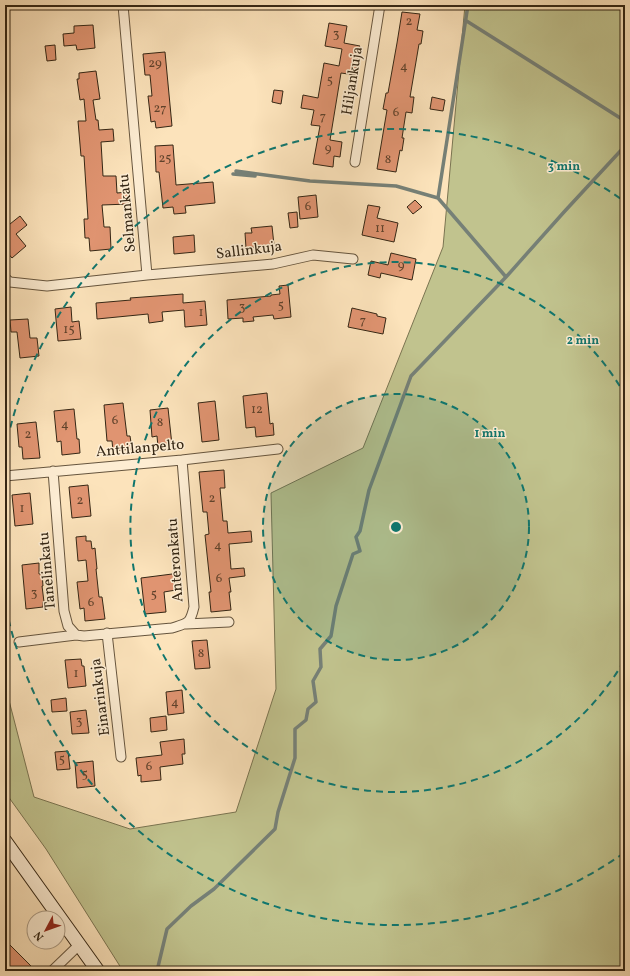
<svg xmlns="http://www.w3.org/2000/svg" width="630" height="976" font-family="Vollkorn,serif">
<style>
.green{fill:#c1c38e;stroke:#7a7451}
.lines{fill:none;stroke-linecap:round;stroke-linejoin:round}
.stream{stroke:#768077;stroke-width:3.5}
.building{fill:#e09471;stroke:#342614}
.street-casing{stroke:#66553e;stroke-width:11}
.secondary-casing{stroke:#342614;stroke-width:15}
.street{stroke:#fdedd3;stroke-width:9}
.secondary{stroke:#fdedd3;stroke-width:13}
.ring{fill:none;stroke:#0f766e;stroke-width:2;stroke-dasharray:7 5}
.labels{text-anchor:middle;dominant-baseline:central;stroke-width:3;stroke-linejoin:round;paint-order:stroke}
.number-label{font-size:13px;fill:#5f422b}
.street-label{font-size:15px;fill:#342614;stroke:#fdedd3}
.centre{fill:#0f766e;stroke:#fdedd3;stroke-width:2}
.ring-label{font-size:12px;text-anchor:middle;font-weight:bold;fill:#0f766e;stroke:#fdedd3;stroke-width:3;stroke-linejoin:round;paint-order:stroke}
</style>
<rect width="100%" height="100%" fill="#fce3bb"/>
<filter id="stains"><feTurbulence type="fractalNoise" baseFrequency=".005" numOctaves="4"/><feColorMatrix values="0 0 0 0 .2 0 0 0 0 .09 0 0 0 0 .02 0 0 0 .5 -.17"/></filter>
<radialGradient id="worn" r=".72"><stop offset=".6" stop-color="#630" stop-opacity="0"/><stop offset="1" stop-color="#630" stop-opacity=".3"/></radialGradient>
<!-- green -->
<path class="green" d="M465 5H625V971H123L46 849 5 792V685L34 797 130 829 236 812 276 689 271 493 363 448 443 247Z"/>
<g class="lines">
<!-- stream -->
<path class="stream" d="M465 20 625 121
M236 171 310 181 396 186 438 198 506 277
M233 174 255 176
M438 198 468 5
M157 971 167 929 191 906 214 889 275 829 278 812 295 758V729L306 720 308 709 316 702 313 681 321 667 320 649 331 636 336 606 353 554 360 551 356 537 360 531 369 490 411 376 506 277 564 212 625 146"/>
</g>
<!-- building -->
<path class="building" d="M402 12 420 14 417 30 423 31 421 44H419L410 97H414L412 113 406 112 402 138H404L402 151 400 150 396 172 377 169 387 110 383 109 386 93H388L397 43Z
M329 23 347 26 344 43 360 46 355 75 341 73 330 140 342 142 340 157 334 156 333 167 313 164 320 126 311 125 314 110 301 108 303 95 318 98 324 63 339 66 342 49 325 46Z
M93 25 95 48 77 50 76 45 64 46 63 34 74 33V26Z
M55 45 56 60 47 61 45 46Z
M165 52 172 126 156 128 155 121 151 122 148 96H152L150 75H145L143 54Z
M96 71 100 99 93 100 96 120H98L99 130 113 129 114 141 101 142 103 176H116L117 193 128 192 129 204 102 205 104 227H110L111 249 90 251 89 238H85L84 219H88L84 156H81L78 121H86L84 99 80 100 77 79H79V73Z
M274 90 283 91 281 104 272 102Z
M432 97 445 100 443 111 430 109Z
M173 145 176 185 213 182 215 203 185 206 186 213 174 214 173 207 163 208 159 172H156L155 146Z
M316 195 318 217 300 219 298 197Z
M415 200 422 207 413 214 407 207Z
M368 205 380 207 377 218 398 223 394 242 362 235Z
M297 212 298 227 290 228 288 213Z
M20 216 27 225 16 234 26 246 12 258 5 250V228Z
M272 226 274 245 246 248 245 233H252L251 228Z
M194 235 195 252 174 254 173 237Z
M391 253 416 259 412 280 381 273 380 278 368 275 371 261 388 265Z
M288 285 291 317 274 319 273 315 253 317 254 321 243 322V318L228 319 227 300 271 296V295L280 294 279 286Z
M183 294V303L205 301 207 325 185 327 184 310 162 312 163 321 149 323 148 314 97 319 96 303 131 300 130 298Z
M71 307 72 322 79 321 81 339 58 341 55 309Z
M352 308 377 314V316L386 318 383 334 348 327Z
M28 319 30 338H37L39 356 20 358 17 332H11L10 320Z
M267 393 270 424 273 423 274 435 256 437 255 427 246 428 243 396Z
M215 401 219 440 202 442 198 403Z
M123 403 127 436H130L132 449 113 451 112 441H107L104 405Z
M168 408 172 445 158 447 157 436 152 437 150 410Z
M74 409 77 439H79L80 453 62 455 61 441 57 442 54 411Z
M36 422 40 458 23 459 22 447H19L17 424Z
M224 470 225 488H220L223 521H227L228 533 251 531 252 542 229 544 231 569 244 568 245 576 229 578 231 592H229L231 610 211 612 209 592H211L205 535 209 534 207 512H203L199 472Z
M88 485 91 516 72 518 69 487Z
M30 493 33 524 15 526 12 495Z
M86 536V541H91L92 549 95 548 97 569H96L99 597H102L105 619 85 621 84 608 80 609 77 582 88 581 86 560 78 561 76 537Z
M39 563V574H42L43 586H42L44 602H43V607L26 609 22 565Z
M180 573 182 589 164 592 166 612 145 614 141 578Z
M207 640 210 668 195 669 192 641Z
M81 659 82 666H84L86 686 68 688 65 660Z
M182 690 184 713 168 715 166 692Z
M66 698 67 711 52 712 51 700Z
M86 710 89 733 72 734 70 712Z
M166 716 167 730 151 732 150 718Z
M184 739 185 754H182L183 764 160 767 161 780 141 782V775L138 776 136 758 162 755 160 742Z
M68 751 70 769 57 770 55 752Z
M93 761 95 786 77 788 75 763Z
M5 940 31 966 25 971H5Z"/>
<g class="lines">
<!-- street casing -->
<g class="street-casing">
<path id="street" d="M355 162 380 5
M147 275 273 264 313 255 353 259
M5 278 10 282 47 286 147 275 123 5
M53 471 64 611 68 626 76 635 84 636 172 628C188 623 190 624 194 607L182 460
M5 476 182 460 278 449
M186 624 229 622
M107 633 121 757
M19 642 76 635
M52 971 79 945"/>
</g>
<!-- secondary casing -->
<g class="secondary-casing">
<path id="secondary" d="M5 841 98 971"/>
</g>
<!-- street -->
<use href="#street" class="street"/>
<!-- secondary -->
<use href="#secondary" class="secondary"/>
</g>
<!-- distance rings -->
<circle cx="396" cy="527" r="133" fill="#0f766e" fill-opacity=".12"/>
<g class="ring">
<circle cx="396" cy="527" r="133"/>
<path d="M624 661A265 265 0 1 1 624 393"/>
<path d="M624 853A398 398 0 0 1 5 603M5 451A398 398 0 0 1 624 201"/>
</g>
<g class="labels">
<!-- number labels -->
<g class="number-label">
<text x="409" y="22">2</text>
<text x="336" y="35">3</text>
<text x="155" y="64">29</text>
<text x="404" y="67">4</text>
<text x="330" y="81">5</text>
<text x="160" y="109">27</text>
<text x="396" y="113">6</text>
<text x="323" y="117">7</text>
<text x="328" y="149">9</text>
<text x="165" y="159">25</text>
<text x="388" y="160">8</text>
<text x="308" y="207">6</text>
<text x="380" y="229">11</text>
<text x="401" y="266">9</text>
<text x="281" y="306">5</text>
<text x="242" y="308">3</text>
<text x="201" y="313">1</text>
<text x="363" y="321">7</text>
<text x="69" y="330">15</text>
<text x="257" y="410">12</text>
<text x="115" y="421">6</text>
<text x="160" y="423">8</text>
<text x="65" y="425">4</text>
<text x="28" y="435">2</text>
<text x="212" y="499">2</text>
<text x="80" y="501">2</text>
<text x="22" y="509">1</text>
<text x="218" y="546">4</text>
<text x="219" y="579">6</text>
<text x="34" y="594">3</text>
<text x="154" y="595">5</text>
<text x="91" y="603">6</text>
<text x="201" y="654">8</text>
<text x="76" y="674">1</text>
<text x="175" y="703">4</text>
<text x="79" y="722">3</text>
<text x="62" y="760">5</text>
<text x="149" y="767">6</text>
<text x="85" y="775">5</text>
</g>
<!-- street labels -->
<g class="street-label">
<text transform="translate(353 81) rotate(-81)">Hiljankuja</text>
<text transform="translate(128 213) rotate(-95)">Selmankatu</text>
<text transform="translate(249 251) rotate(-7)">Sallinkuja</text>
<text transform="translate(140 449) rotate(-5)">Anttilanpelto</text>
<text transform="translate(176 560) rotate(-94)">Anteronkatu</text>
<text transform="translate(48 571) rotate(-95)">Tanelinkatu</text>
<text transform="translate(101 697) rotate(-97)">Einarinkuja</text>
</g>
</g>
<circle cx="396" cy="527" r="6" class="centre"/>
<g class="ring-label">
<text x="564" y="170">3 min</text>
<text x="583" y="344">2 min</text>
<text x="490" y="437">1 min</text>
</g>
<!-- margin -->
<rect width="630" height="976" fill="none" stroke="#fce3bb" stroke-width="20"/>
<rect x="6" y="6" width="618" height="964" fill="none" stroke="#342614" stroke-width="2"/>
<rect x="10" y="10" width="610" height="956" fill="none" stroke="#342614"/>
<!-- north arrow -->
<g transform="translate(46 930) rotate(229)"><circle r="19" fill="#fdedd3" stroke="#ad9d87"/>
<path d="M0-3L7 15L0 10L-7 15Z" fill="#8f2418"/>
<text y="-6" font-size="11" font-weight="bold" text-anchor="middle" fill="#342614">N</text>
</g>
<rect width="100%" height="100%" filter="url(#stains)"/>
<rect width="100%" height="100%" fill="url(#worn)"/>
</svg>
